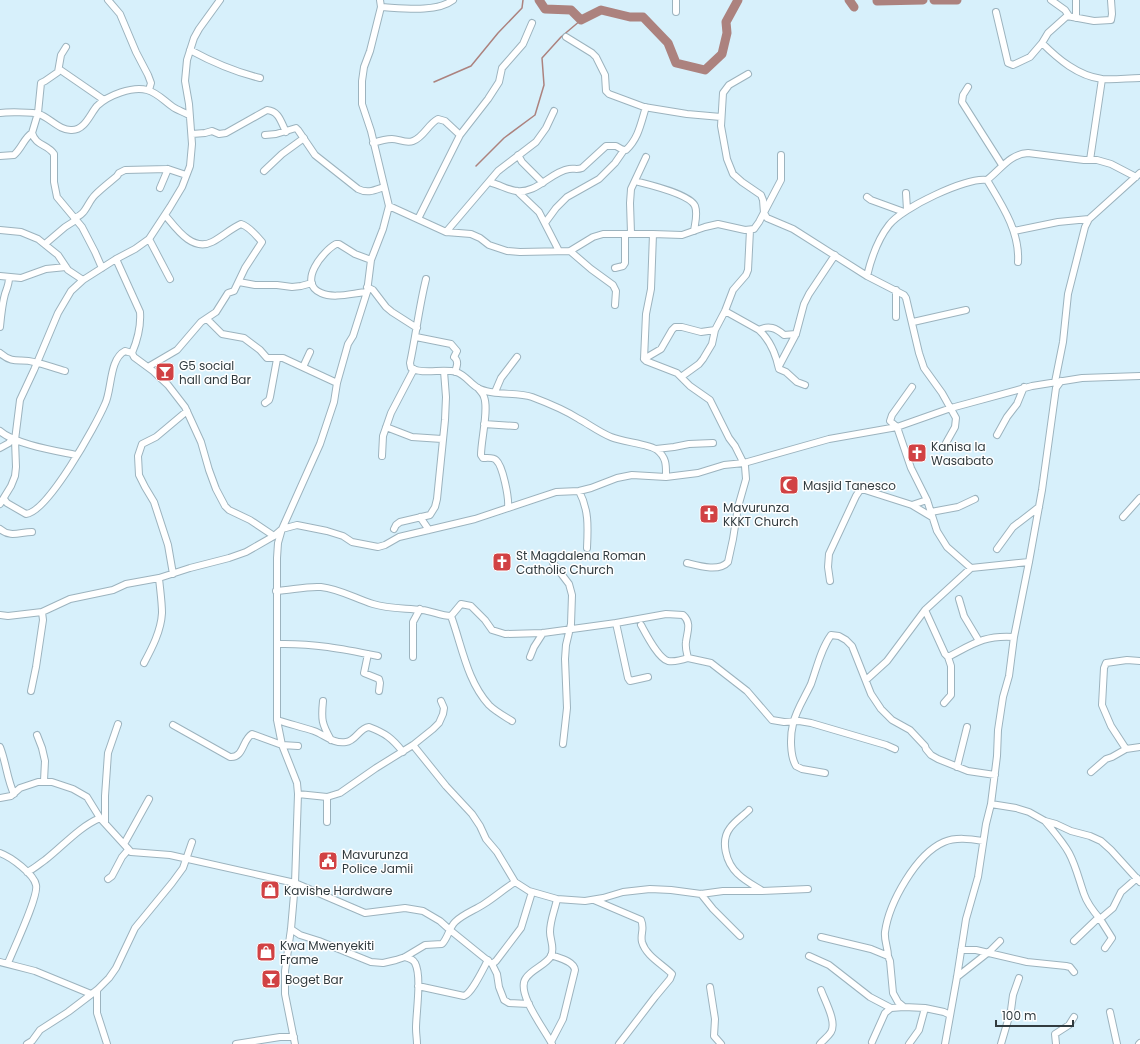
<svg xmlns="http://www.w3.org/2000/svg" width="1140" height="1044" font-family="Poppins,sans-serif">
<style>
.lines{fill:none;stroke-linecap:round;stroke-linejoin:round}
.stream{stroke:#ac827e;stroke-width:1.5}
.river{stroke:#ac827e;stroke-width:9}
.street-casing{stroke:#9cb3be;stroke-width:8}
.street{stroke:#fff;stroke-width:6}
.labels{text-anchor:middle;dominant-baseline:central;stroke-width:3;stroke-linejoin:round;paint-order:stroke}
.poi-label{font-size:12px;fill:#313b3f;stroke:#fff;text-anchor:start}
</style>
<rect width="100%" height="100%" fill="#d7f0fb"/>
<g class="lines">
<!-- stream -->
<path class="stream" d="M434 82 471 66 498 33 522 8 523 0
M476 166 504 138 535 115 544 85 542 58 561 37 581 20"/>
<!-- river -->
<path class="river" d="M539 0 545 9 571 10 581 20 601 10 630 17H643L668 43 676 63 705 70 722 54 727 33 726 22 738 0
M849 0 854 7
M934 0H957
M877 1 923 0"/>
<!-- street casing -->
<g class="street-casing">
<path id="street" d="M108 0 120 14 136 52 148 75 151 83 149 90
M1051 0 1065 10 1069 16
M1111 0 1112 14 1111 20 1094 21 1067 16 1048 33 1042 43C1058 59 1078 76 1102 79 1115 80 1128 78 1140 78
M381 7C401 8 436 13 453 0
M676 12V0
M996 12 1008 63 1013 65 1030 57 1042 43
M1076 18V0
M566 37 592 53 596 57 605 75 606 91 609 94 644 107 687 114 721 117
M190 50C212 62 235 72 260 78
M59 69 104 100
M748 74 729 85 723 93 721 126 727 159 733 174 742 182 761 195 763 200 764 213 767 218 793 229 867 276 904 295 906 298 919 353 924 368 942 393 956 418 955 427 946 443
M968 87 963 95 962 102 1002 165
M0 113C6 112 34 112 39 114 50 118 60 131 72 130 85 130 90 114 97 106 108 95 133 86 147 90 158 93 164 101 173 107 177 110 184 112 189 115
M32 133C36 146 47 144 54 154V182L57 197 82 227 95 252 102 268
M192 134 205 133 212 131 219 134 226 133 267 110C279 111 281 122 286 132
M265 135 276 134 296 128 298 130 315 155 358 189C368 194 375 190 384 187
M373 143C379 141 386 139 392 139 399 139 406 144 413 141 424 137 428 124 438 119L445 121 460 135
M518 155 522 162 543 183
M0 156 14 155C22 148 24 138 32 133L38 113 41 83 45 81 58 72 61 55 66 47
M1090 160 1102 79
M264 171 282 154 304 138
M635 181C647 184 690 194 695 206 698 214 695 223 694 231
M492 183C500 185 508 190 516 191 537 194 550 172 569 169 574 168 577 170 582 168L606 146H616L623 150H626C639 138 641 122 646 107
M160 188 168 169
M517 191 539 212 559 251
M906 193 907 210
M867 197 871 200 904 212
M389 206 446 232 471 234 480 238 489 245 507 251 520 252 570 251 593 237 603 234H653L651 289 646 314 644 359 646 361 677 373 690 386 710 400 729 438 735 446 745 466 746 479 738 507 733 539 728 562C719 572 699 566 687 563
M74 218C86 215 87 203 95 195 102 188 110 182 117 176L119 173 125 170 168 169 186 175
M418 219 460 135 488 99 499 82 502 68 523 44 532 23
M545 223 556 208 567 197 599 179 615 163 624 150
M0 230 21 232 38 239 58 255 68 270 83 280
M1014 231 1058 222 1089 219
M446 232 498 171 536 142 546 128 554 111
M631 233 630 203 631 189 646 157
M653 234 682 235 705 227 718 224 745 230 754 229 759 222 781 180V155
M149 239 170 279
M45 244 65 227 76 220
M570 251 591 269 613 285 616 291 615 305
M116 259 140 312C141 325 137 341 132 353L134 357 153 371 168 385 185 407 201 442 209 470 216 489 225 506 229 510 250 520 274 536
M1018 262C1020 232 1002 205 987 180 1001 169 1010 154 1028 153L1084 160H1097L1111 164 1136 177
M615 268 623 266 625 263V234
M0 276 21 278 46 269 66 267
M867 276C871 259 878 239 889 225 902 208 966 177 987 180
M426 279C419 307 416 335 410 363L411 368C422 375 444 368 456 372 466 375 470 384 478 388 492 396 517 392 532 397 548 403 565 410 579 419 590 425 599 432 611 437 622 442 650 444 657 450 667 458 666 466 666 477
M239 282 255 285H277L292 287 301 286 312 283
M367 287 373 290 386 307 392 312 417 328
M896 290V317
M367 292C353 293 334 299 321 293 297 283 323 251 336 244H339L355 254 371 260
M725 311 759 330C770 340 776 355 779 369L786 372 797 382 805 385
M207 319 222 334 244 338 260 350 267 358H283L337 383
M913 322 966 310
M0 327C1 316 2 305 5 294 7 288 9 284 9 278
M759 330C769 325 776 328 784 335L796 334
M416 337 451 344 457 351 454 357C459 361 457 366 455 372
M0 353C14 365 20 358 34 362 44 364 54 368 65 371
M644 359 661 349 672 330 675 327H682L701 332 715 330
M779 366 796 334 804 304 809 294 835 255
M148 367 177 350 201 322 216 312 228 293 234 291 245 268 262 242C257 236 248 226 241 224 230 229 222 237 212 242 192 252 176 228 165 215
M303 367 310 352
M681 377 699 364 703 359 712 344 715 330 725 311 733 290 746 275 748 270 750 230
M1055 382 1063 342 1068 294 1085 227 1089 219 1140 173
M912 387 892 415 890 421 897 427 911 468 927 500 937 531 947 547 971 568
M478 388C480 391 483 393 484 397 489 409 481 440 481 455L483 458C487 458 493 457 496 460 503 466 509 498 508 507
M495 392 501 378 517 357
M265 403 269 400 270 397 277 359
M484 424 515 426
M386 427 412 437 442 439
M0 431C14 444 57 451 76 455
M997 435 1007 417 1017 404 1024 387
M0 448 9 443 12 438
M656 449 674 447 689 444 713 443
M382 456 383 436 391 413 414 369
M579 491C589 510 588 527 587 548
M4 499 7 503 26 514C48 512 96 425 105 404 112 390 109 359 125 351L132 353
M0 504 11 486 15 476 16 467 15 440 20 400 34 370 58 313 71 291 83 280 116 259 135 249 149 239 170 207 182 187 190 166 192 144 189 104 185 81 187 60 194 38 199 29 220 0
M912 505 927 500
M931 512 958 507 975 499
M420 517 429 530
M1123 517 1140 498
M0 529C10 538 20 532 32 532
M394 529 396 525 400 522 430 515 435 507 437 499 445 420 446 397 444 371
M997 549 1013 527 1039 507
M553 563 569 584 572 595 571 624 566 645 565 659 567 708 563 744
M173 574 168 545 154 502 145 487 139 475 138 456 142 444 156 437 187 411
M830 581 828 567 829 554 856 496 860 490H865L912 505 932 517
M276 591C292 590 306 586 321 587 340 589 356 599 373 604 389 609 406 608 422 610 432 611 441 616 451 616L461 604 471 606 485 620 492 630 505 634 543 633 616 623 666 614 683 615C692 623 687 632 686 642 685 648 687 653 688 658L711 663 747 691 772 720 784 722 799 721 811 723 886 745 895 749
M959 599 964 616 979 641
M0 615 8 616 42 612 70 599 113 590 126 584 159 578 190 568 229 558 246 552 274 536 282 529 297 525 327 531 343 536 352 542 378 547 385 545 399 537 475 519 556 492 579 491 591 488 617 478 632 475 666 477 698 473 724 465 744 463 829 439 897 427 951 408 1032 386 1082 378 1140 376
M451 616C462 646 467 681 489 705 495 711 504 716 512 721
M616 623 628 678 630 681 648 677
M641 625C646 634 658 658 668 661 675 662 682 660 688 658
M277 644C313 643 343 649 378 656
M368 654 364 673 379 679 380 683 379 691
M413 657V622L420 609
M530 657 534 647 543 633
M948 657 945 654 925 610 971 568 1029 562
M144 663C152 648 161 631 162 613 162 602 160 589 159 578
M866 680 887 661 925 610
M31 691 36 667 43 620 42 612
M323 701C321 720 322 724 331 740
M944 703 951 695V666L948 657C973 644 984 635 1014 637
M277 720C289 724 302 727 314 731 325 735 333 744 346 742 356 741 359 728 369 727 385 733 392 738 403 752
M173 725 230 757C244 758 242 740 252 734L282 745 298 746
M37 735 42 748 45 761 44 781
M413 745 446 786 472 814 480 826 486 839 497 852 515 882 529 891 557 899 585 901 603 898 623 892 650 889 671 890 701 894 723 891H762L808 889
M0 747C6 762 7 779 14 794
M1126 749 1111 726 1102 705 1104 668 1106 663 1127 660 1140 661
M957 767 967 727
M1091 772 1106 759 1112 757 1126 749 1140 747
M825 773 802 769 796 766C790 756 790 736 793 724 796 710 805 697 811 684 817 667 821 649 831 635L839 636 846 640 852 646 871 694 881 709 892 720 910 730 925 746 926 749 931 755 938 759 968 771 995 775
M298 794 327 797 340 793 376 768 413 745 433 729 439 723 443 714 444 708 441 701
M327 797V822
M0 798 11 796 20 788 38 782H52L73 789 87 797 100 818 131 852 170 855 295 883 365 913 405 908 423 911 440 921 450 930 492 964 497 974 499 987 504 1000 509 1003 529 1004
M991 804 1016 808 1029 812 1045 821 1056 824 1071 831 1090 836 1101 841 1111 850 1140 882
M749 810C743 816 735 821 730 828 720 841 726 863 738 874 744 880 753 885 761 890
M1045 821C1054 832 1063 842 1069 853 1076 866 1079 880 1084 894 1087 903 1094 912 1100 919L1096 920 1074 941
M105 823V796L108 753 118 724
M124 844 149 799
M0 853C11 857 34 874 36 885 39 896 13 950 8 963
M27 872C34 869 39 864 45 860 63 846 79 827 100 818
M108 879 112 876 122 857 128 850
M701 894 713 909 740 936
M594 900 641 920C645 929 640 934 642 942 646 956 662 964 672 974L670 979 655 997 619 1044
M291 929 300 935 319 941 371 962 383 963 396 960 405 957 425 945 442 944C448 938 449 928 455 922 463 914 475 910 484 904 495 897 504 889 515 882
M821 937 871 949 888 956 890 961 893 993 898 1002 904 1007 925 1008 944 1012 950 1015
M1105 948 1112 938 1100 919 1113 908 1121 892 1137 878
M961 950H976L1027 962 1066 966 1070 967 1074 972
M551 955C559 958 574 961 575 970L563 1019 551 1042
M809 956 829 965 870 997 891 1008
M888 956C888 947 884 941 885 932 889 903 916 854 944 842 956 837 970 839 983 841
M405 957C409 958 413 959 415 963 422 976 416 1013 416 1028 416 1034 417 1039 417 1044
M0 962 35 971 91 994
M492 964 496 961 521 928 532 892
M957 977 990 951 1000 941
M418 986 464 996C472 993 483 969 488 960
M710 987 715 1019 714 1036 721 1044
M97 990V1013L107 1044
M1110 1012 1117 1044
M872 1042 885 1013 891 1008 904 1007
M27 1044 32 1041 40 1030 68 1012 97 990 109 978 116 968 135 928 172 883 183 868 192 842
M236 1044 280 1037H294
M295 1044 285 994V971L291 929 295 883 298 794 297 783 282 745 277 720V558L278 543 282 529 320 444 334 402 337 383 348 344 353 336 367 292 371 260 383 229 389 206 371 131 362 104V81L364 67 370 51 381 7 380 0
M552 1044C545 1030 515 992 526 978 532 969 546 965 551 956 555 948 550 940 550 932 550 920 555 910 557 899
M820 1044C823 1040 828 1037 831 1032 837 1022 825 1001 821 990
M909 1044 919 1030 925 1008
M945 1044 957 977 966 919 978 877 986 824 991 804 997 756 998 730 1003 697 1009 676 1014 637 1029 562 1042 490 1056 388 1061 381
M1001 1044 1011 1010 1013 995 1019 978
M1056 1044 1055 1034 1069 1025 1074 1017
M1139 1044 1140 1043"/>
</g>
<!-- street -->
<use href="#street" class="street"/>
</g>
<!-- icons -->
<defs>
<g id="bar-square" transform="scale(1)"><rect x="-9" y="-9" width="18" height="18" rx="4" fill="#d14244" stroke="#fff"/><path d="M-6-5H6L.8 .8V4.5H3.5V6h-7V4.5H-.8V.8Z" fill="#fff"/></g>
<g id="church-square" transform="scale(1)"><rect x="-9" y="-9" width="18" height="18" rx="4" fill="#d14244" stroke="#fff"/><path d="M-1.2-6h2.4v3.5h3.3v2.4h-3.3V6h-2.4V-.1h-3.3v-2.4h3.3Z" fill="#fff"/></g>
<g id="mosque-square" transform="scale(1)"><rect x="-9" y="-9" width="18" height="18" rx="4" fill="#d14244" stroke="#fff"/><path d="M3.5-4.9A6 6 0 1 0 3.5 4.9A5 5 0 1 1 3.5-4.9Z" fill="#fff"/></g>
<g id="civic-square" transform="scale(1)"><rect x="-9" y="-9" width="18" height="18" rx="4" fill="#d14244" stroke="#fff"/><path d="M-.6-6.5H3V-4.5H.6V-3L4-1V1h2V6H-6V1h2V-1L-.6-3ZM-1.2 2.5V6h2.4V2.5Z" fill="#fff"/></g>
<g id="shop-square" transform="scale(1)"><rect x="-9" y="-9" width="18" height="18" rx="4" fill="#d14244" stroke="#fff"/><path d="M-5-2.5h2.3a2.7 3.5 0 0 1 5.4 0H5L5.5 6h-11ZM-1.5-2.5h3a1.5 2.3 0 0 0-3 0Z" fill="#fff"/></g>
</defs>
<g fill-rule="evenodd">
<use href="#bar-square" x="165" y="372"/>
<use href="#church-square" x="917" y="453"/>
<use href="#mosque-square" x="789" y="485"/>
<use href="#church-square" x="709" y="514"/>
<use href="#church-square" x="502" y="562"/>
<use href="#civic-square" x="328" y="861"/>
<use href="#shop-square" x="270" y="890"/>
<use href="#shop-square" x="266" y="952"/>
<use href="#bar-square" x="271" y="979"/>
</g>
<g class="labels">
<!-- poi labels -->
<g class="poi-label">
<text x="179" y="365">G5 social<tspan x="179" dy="14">hall and Bar</tspan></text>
<text x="931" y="446">Kanisa la<tspan x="931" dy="14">Wasabato</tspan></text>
<text x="803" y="485">Masjid Tanesco</text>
<text x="723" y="507">Mavurunza<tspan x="723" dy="14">KKKT Church</tspan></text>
<text x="516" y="555">St Magdalena Roman<tspan x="516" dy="14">Catholic Church</tspan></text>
<text x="342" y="854">Mavurunza<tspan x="342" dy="14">Police Jamii</tspan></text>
<text x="284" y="890">Kavishe Hardware</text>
<text x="280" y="945">Kwa Mwenyekiti<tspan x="280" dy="14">Frame</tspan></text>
<text x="285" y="979">Boget Bar</text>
</g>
</g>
<!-- scale -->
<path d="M996 1020v6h77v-6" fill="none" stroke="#313b3f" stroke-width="2"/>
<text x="1002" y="1020" font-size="12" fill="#313b3f" stroke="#ffffff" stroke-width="3" paint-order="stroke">100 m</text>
</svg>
